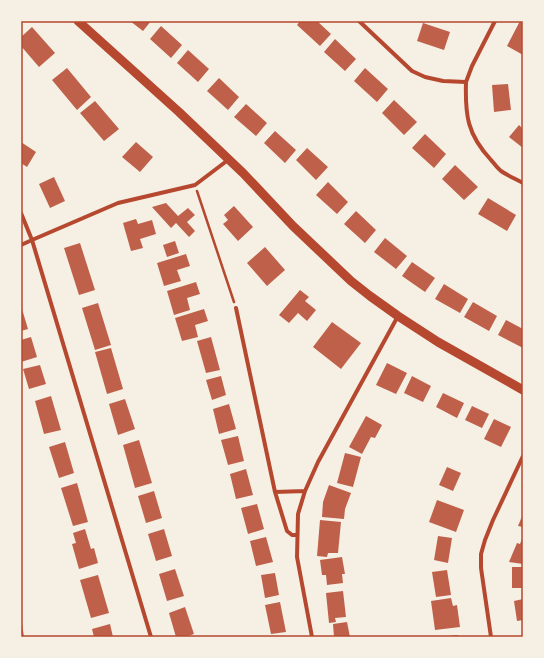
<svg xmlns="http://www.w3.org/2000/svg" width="544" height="658" font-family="'DejaVu Sans',sans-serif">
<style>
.building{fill:#bf614a}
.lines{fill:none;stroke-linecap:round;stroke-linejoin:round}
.path{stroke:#b5482f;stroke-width:2.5}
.minor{stroke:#b5482f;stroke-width:4}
.trunk{stroke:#b5482f;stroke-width:9}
.neatline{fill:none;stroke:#b5482f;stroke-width:1.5}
</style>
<rect width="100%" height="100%" fill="#f6efe4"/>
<!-- building -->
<path class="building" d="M130 21H151L143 31Z
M300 21H317L331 34 320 46 297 25Z
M520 21H523V55L507 46Z
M423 23 450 32 444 50 417 41Z
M161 26 182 45 171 58 150 39Z
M32 27 55 53 39 67 21 46V37Z
M335 39 356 59 345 71 324 52Z
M188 50 209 69 198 82 177 63Z
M67 68 91 97 77 110 52 80Z
M365 68 388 89 377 102 354 81Z
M219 78 239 97 228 110 207 91Z
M508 84 511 110 494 112 492 85Z
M394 100 417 122 404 135 382 113Z
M95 101 119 129 104 141 80 113Z
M246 104 267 123 256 136 234 117Z
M519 125 523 129V148L509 137Z
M275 131 296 150 285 163 264 143Z
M425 134 446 154 434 168 412 148Z
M21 142 36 152 27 167 21 163Z
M136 142 153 157 140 172 122 157Z
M307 148 328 167 316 180 296 160Z
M455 165 478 187 464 200 442 179Z
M54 177 65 201 50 208 39 184Z
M328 182 348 202 337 214 316 195Z
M488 198 516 215 507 231 478 214Z
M166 203 178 216 188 208 195 215 187 222 195 231 189 237 176 223 171 228 152 207Z
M234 206 253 227 238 241 223 224 228 220 224 215Z
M356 211 376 230 365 243 344 224Z
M136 219 138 224 152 220 156 234 140 239 143 248 131 251 123 223Z
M385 238 407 256 396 269 374 252Z
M175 241 179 253 167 257 163 245Z
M80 243 95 290 79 295 64 248Z
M265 247 285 270 267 286 247 263Z
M186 254 190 266 177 270 181 281 164 286 157 263Z
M412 262 435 278 425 292 402 276Z
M196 282 200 294 187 298 190 310 174 315 167 291Z
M444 284 468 299 460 313 435 299Z
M300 290 309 297 305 301 316 310 307 321 298 313 289 323 279 315Z
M473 302 497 316 489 331 464 317Z
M98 303 111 345 95 350 82 308Z
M21 309H22L28 329 21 331Z
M204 309 208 321 195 325 198 337 182 341 175 318Z
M506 320 523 329V348L498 335Z
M332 322 361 343 341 369 313 347Z
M31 337 37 357 21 362V340Z
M211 337 220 370 206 373 197 341Z
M111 348 123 389 107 394 95 352Z
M387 363 407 373 396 394 376 385Z
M40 365 46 384 29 389 23 369Z
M221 376 226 395 212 400 206 380Z
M412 376 431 386 423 402 404 393Z
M443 393 464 403 457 418 436 407Z
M51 396 61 430 44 434 35 401Z
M125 399 135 429 118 435 109 404Z
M229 404 236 429 219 434 213 409Z
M472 406 489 414 482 428 465 420Z
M366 416 382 425 375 438 371 437 362 454 349 447Z
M494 419 511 427 501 447 484 439Z
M238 436 244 461 228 465 221 440Z
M139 440 152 483 135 488 123 445Z
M65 442 74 473 59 478 49 447Z
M345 453 361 457 353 487 337 483Z
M447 467 461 473 453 491 439 485Z
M246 469 253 495 236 499 230 474Z
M77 483 88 522 73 526 61 488Z
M329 485 351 493 345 509 344 519 322 517 323 502Z
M154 491 162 518 146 523 138 496Z
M437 500 464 510 456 532 429 522Z
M257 504 264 529 248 534 241 508Z
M523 514V527L518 526Z
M320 520 341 522 338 553H328L327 557 317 556Z
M85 529 91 549 94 548 98 563 79 569 72 544 76 543 73 533Z
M164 529 172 556 156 561 148 534Z
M438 536 452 538 448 563 434 560Z
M523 536V564L509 562 517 543 520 544Z
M266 537 273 562 256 566 250 541Z
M342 557 345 574H342L343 583 327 585 326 575H322L320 560Z
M512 567H523V588H512Z
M175 569 184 596 167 601 159 574Z
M447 570 451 595 436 597 432 572Z
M275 573 279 595 265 598 261 575Z
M98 575 109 613 91 618 80 580Z
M343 591 346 617 335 618 336 622 329 623 326 593Z
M451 598 453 606 457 605 460 627 435 630 431 601Z
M523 599V620L517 621 514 601Z
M280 602 286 632 271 634 265 605Z
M185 607 194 634 185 637H176L169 613Z
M347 622 350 637H334L333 624Z
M21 624H22L24 637H21Z
M110 624 113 637H94L92 629Z
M458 635V637H449L448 636Z"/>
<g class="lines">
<!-- path -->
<path class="path" d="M197 191 234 302"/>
<!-- minor -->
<path class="minor" d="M359 21 412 71 425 77 443 81 466 82C465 115 467 134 491 160 494 163 497 168 501 171 508 176 516 179 523 183
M466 82 472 66 495 21
M21 213 32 240 151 637
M21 245 32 240 118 203 195 185 228 160
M236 308 275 492 287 531 292 535H297
M275 492 305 491
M312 637 297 557 298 514 305 491 318 462 398 316
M491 637 481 568V554L485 540 493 520 523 456"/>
<!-- trunk -->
<path class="trunk" d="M78 21 179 112 243 173 293 226 351 281 370 296 398 316 438 342 523 390"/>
</g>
<!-- border -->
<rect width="544" height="658" fill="none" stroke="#f6efe4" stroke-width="44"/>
<rect x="22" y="22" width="500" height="614" class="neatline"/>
</svg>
